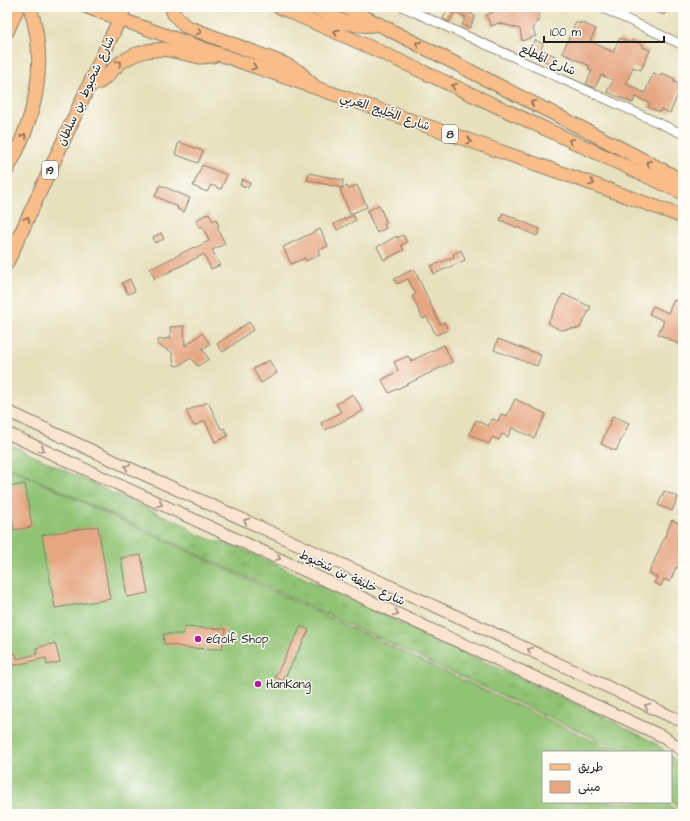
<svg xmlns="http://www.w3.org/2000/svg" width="690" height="821" font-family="'Architects Daughter','Playpen Sans Arabic',sans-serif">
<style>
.grass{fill:url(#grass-tufts);stroke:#567048}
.pitch{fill:#90c373;stroke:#567048}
.building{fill:#e6a681}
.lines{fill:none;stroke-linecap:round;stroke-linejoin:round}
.minor-casing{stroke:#827e6c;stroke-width:10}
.secondary-casing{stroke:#827e6c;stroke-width:13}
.primary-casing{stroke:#827e6c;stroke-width:15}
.trunk-casing{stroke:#827e6c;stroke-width:15}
.minor{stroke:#fff;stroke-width:8}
.secondary{stroke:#fce5d0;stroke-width:11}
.primary{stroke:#f8bd89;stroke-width:13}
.trunk{stroke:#f8bd89;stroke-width:13}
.oneway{stroke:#8a6c52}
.oneway2{stroke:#978b7f}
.poi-dot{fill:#b5179e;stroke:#fdfcf7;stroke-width:1.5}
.labels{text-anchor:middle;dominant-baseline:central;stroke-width:3;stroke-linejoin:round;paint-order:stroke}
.shield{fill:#fdfcf7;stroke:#605f5e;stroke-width:1}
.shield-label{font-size:11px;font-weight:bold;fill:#1c1c1c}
.street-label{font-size:12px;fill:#1c1c1c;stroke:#fdfcf7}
.poi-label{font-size:12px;fill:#1c1c1c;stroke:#fdfcf7;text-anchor:start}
</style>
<defs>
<pattern id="grass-tufts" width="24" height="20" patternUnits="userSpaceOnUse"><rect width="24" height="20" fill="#90c373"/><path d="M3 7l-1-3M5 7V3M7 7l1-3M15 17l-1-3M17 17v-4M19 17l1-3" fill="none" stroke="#7ca763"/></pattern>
</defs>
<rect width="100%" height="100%" fill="#fdfcf7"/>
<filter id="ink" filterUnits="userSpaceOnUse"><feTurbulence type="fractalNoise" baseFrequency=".025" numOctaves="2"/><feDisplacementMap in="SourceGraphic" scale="8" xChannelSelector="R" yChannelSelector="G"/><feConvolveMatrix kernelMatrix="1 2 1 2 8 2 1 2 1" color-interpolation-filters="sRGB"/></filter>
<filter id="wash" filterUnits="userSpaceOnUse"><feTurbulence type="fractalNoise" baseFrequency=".012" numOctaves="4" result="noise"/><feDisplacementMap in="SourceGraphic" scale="16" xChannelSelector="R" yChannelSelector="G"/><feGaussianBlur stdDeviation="0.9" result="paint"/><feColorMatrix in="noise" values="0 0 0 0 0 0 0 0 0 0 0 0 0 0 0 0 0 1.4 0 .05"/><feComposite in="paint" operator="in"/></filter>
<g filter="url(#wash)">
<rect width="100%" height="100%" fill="#e7e0bc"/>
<!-- grass -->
<path class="grass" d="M7 443 104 489 187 526 193 533 218 542H227L345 597 610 720 655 743 666 752H624L7 466Z
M671 756 674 758 683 774V814L671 800Z"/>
<!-- pitch -->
<path class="pitch" d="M7 467 617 752H543V802H666L680 814H7Z"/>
<g id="blocks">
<!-- building -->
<path class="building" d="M443 7H474L471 14 475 16 470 28 462 25 466 17 454 12 449 22 443 19 448 9Z
M494 7H516V8L522 11 536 7 540 20 537 21 533 30 536 36 522 41 520 29 499 23 491 26 486 15 493 12Z
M644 7H667L664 15Z
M576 22 580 24V22L596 29 590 41 613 52 620 38 630 43 632 40 643 45V47L650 50 641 70 633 67 626 84 645 93 653 73 661 76 662 73 675 79 674 82 682 85 670 113 661 109 660 112 648 107 650 103 635 97 633 103 607 92 613 80 601 75 595 88 586 84 592 71 588 69 590 66 562 53Z
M535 40 543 44 541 49 555 56 551 64 529 53Z
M179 142 203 151 198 163 175 154Z
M202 165 227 175 221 189 211 185 207 192 193 186Z
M309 173 343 180 342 188 307 180Z
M242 179 250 183 248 188 240 185Z
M160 185 190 198 184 212 177 209 178 207 155 196Z
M357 185 367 207 350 214 340 189 347 186 348 189Z
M379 205 387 223 384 224 386 228 377 233 367 211Z
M209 213 213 221 216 219 219 226 217 227 225 244 212 250 220 265 211 269 204 254 155 279 150 269 194 247 195 248 209 241 202 226 199 227 196 220Z
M503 213 540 229 537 236 500 220Z
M353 215 356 220 337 230 334 224Z
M320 229 328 246 318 251 320 255 306 261 305 258 291 264 283 247Z
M161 233 164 239 155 243 153 237Z
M403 235 407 242 401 245 404 250 384 260 377 247 397 236V238Z
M461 250 465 260 434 274 431 266 454 257 453 254Z
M414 269 440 324 444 322 448 330 436 335 427 317 423 319 412 296 416 294 408 279 397 284 394 279Z
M130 279 135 291 128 294 122 283Z
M563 294 591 307 580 328 560 330 548 323Z
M674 300 683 304V346L658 334 664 321 649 314 653 306 668 313Z
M249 322 254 329 223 352 217 344Z
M184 326 185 346 202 333 210 344 202 349 209 359 198 366 191 358 178 366 174 365 172 352 158 345V340L171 338 170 327Z
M498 339 541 355 537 366 494 350Z
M444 345 452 362 389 393 382 380 398 371 394 362 408 356 411 361Z
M269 360 277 373 261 383 253 369Z
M353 394 363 411 325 430 321 423 341 412 336 404Z
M515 399 546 414 534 438 512 428 508 437 502 434 499 440 492 437 489 444 469 434 476 420 488 426 492 419 498 421 501 414 507 416Z
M208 402 221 429 224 428 228 436 215 442 205 421 194 426 186 411Z
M613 416 629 423 616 451 601 444Z
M25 484 32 527 14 530 10 507H7V487Z
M664 491 678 497 672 511 658 505Z
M672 520 683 525V570L676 567 670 582 664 579 661 586 654 583 657 577 649 573Z
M98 526 110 599 55 608 42 535Z
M141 555 148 593 127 597 121 558Z
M301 626 309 630 283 681 275 677Z
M184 627 226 629 222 649 183 648V647L164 644 163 634H184Z
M55 643 60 662 47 665 46 658 7 667V654L16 653 17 659 37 654 36 648Z"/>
</g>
</g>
<g filter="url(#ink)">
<use href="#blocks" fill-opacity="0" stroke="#827e6c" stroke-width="1"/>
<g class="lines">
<!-- minor casing -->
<g class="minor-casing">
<path id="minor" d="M403 7 683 134
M600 7 683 45"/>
</g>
<!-- secondary casing -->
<g class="secondary-casing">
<path id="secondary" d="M7 411 125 466 474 624 672 717 683 721
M7 433 664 737 683 751"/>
</g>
<!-- primary casing -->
<g class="primary-casing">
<path id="primary" d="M7 32 18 7
M7 263 125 7"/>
</g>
<!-- trunk casing -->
<g class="trunk-casing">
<path id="trunk" d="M87 7C285 80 486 143 683 217
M171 7 174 14 185 26 285 64 298 71 313 85
M279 7 372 48 683 193
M313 7C336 18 353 30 379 24
M345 7 605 140 683 181
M89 86 100 82 121 62 134 55 146 51 164 49 200 57 213 56
M7 170C35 119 49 65 30 7"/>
</g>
<!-- minor -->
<use href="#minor" class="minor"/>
<!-- secondary -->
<use href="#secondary" class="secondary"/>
<!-- primary -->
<use href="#primary" class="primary"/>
<!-- trunk -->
<use href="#trunk" class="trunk"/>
</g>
<!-- one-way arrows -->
<defs><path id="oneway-chevron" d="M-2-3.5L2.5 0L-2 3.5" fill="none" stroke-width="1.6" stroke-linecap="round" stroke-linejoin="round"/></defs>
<g class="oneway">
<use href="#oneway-chevron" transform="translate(199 32) rotate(20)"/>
<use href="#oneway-chevron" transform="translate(336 32) rotate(-156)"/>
<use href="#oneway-chevron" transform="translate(418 44) rotate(-153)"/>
<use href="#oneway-chevron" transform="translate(119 63) rotate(-35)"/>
<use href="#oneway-chevron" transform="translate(254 67) rotate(19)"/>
<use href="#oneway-chevron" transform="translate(454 86) rotate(-155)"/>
<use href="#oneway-chevron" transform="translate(533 103) rotate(-153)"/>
<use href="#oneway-chevron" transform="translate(24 136) rotate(-67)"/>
<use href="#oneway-chevron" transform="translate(469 141) rotate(19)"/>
<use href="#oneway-chevron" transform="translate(571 141) rotate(-155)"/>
<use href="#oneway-chevron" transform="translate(649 163) rotate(-152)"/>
<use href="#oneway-chevron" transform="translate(592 183) rotate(20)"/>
<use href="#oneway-chevron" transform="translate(27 219) rotate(-65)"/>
</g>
<g class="oneway2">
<use href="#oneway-chevron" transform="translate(42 449) rotate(25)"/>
<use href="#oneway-chevron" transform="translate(127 467) rotate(-155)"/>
<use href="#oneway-chevron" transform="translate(160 504) rotate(25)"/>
<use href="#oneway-chevron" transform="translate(246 521) rotate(-156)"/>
<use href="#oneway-chevron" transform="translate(278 558) rotate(25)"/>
<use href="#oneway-chevron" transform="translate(396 613) rotate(25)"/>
<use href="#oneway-chevron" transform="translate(530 650) rotate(-155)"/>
<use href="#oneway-chevron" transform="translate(647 706) rotate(-155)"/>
</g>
</g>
<!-- markers -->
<g class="poi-dot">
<circle cx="198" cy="639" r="4"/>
<circle cx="258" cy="684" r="4"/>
</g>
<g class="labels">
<!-- shield labels -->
<g class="shield">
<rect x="442" y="125" width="16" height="18" rx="3"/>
<rect x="42" y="161" width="16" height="18" rx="3"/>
</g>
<g class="shield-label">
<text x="450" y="134">8</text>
<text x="50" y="170">19</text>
</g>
<!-- street labels -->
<g class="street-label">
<text transform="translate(548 60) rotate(24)">شارع المَطلَع</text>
<text transform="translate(86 91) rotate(-65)">شارع شخبوط بن سلطان</text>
<text transform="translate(385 112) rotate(19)">شارع الخَلِيج العَربِي</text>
<text transform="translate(352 578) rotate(25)">شارع خليفة بن شخبوط</text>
</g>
<!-- poi labels -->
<g class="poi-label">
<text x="206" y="639">eGolf Shop</text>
<text x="266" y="684">HanKang</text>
</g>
</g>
<!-- margin -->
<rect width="690" height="821" fill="none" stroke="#fdfcf7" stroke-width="24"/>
<!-- legend -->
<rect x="542" y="751" width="130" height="52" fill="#fdfcf7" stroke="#a3a29f"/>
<rect x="550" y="764" width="20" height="6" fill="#f8bd89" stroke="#a3a29f"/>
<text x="578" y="771" font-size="12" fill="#1c1c1c">طريق</text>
<rect x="550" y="781" width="20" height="12" fill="#e6a681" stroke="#a3a29f"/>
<text x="578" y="791" font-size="12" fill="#1c1c1c">مبنى</text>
<!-- scale -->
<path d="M544 36v6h120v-6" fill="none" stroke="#1c1c1c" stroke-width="2"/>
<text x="550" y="36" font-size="12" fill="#1c1c1c" stroke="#fdfcf7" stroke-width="3" paint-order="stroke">100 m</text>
</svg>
